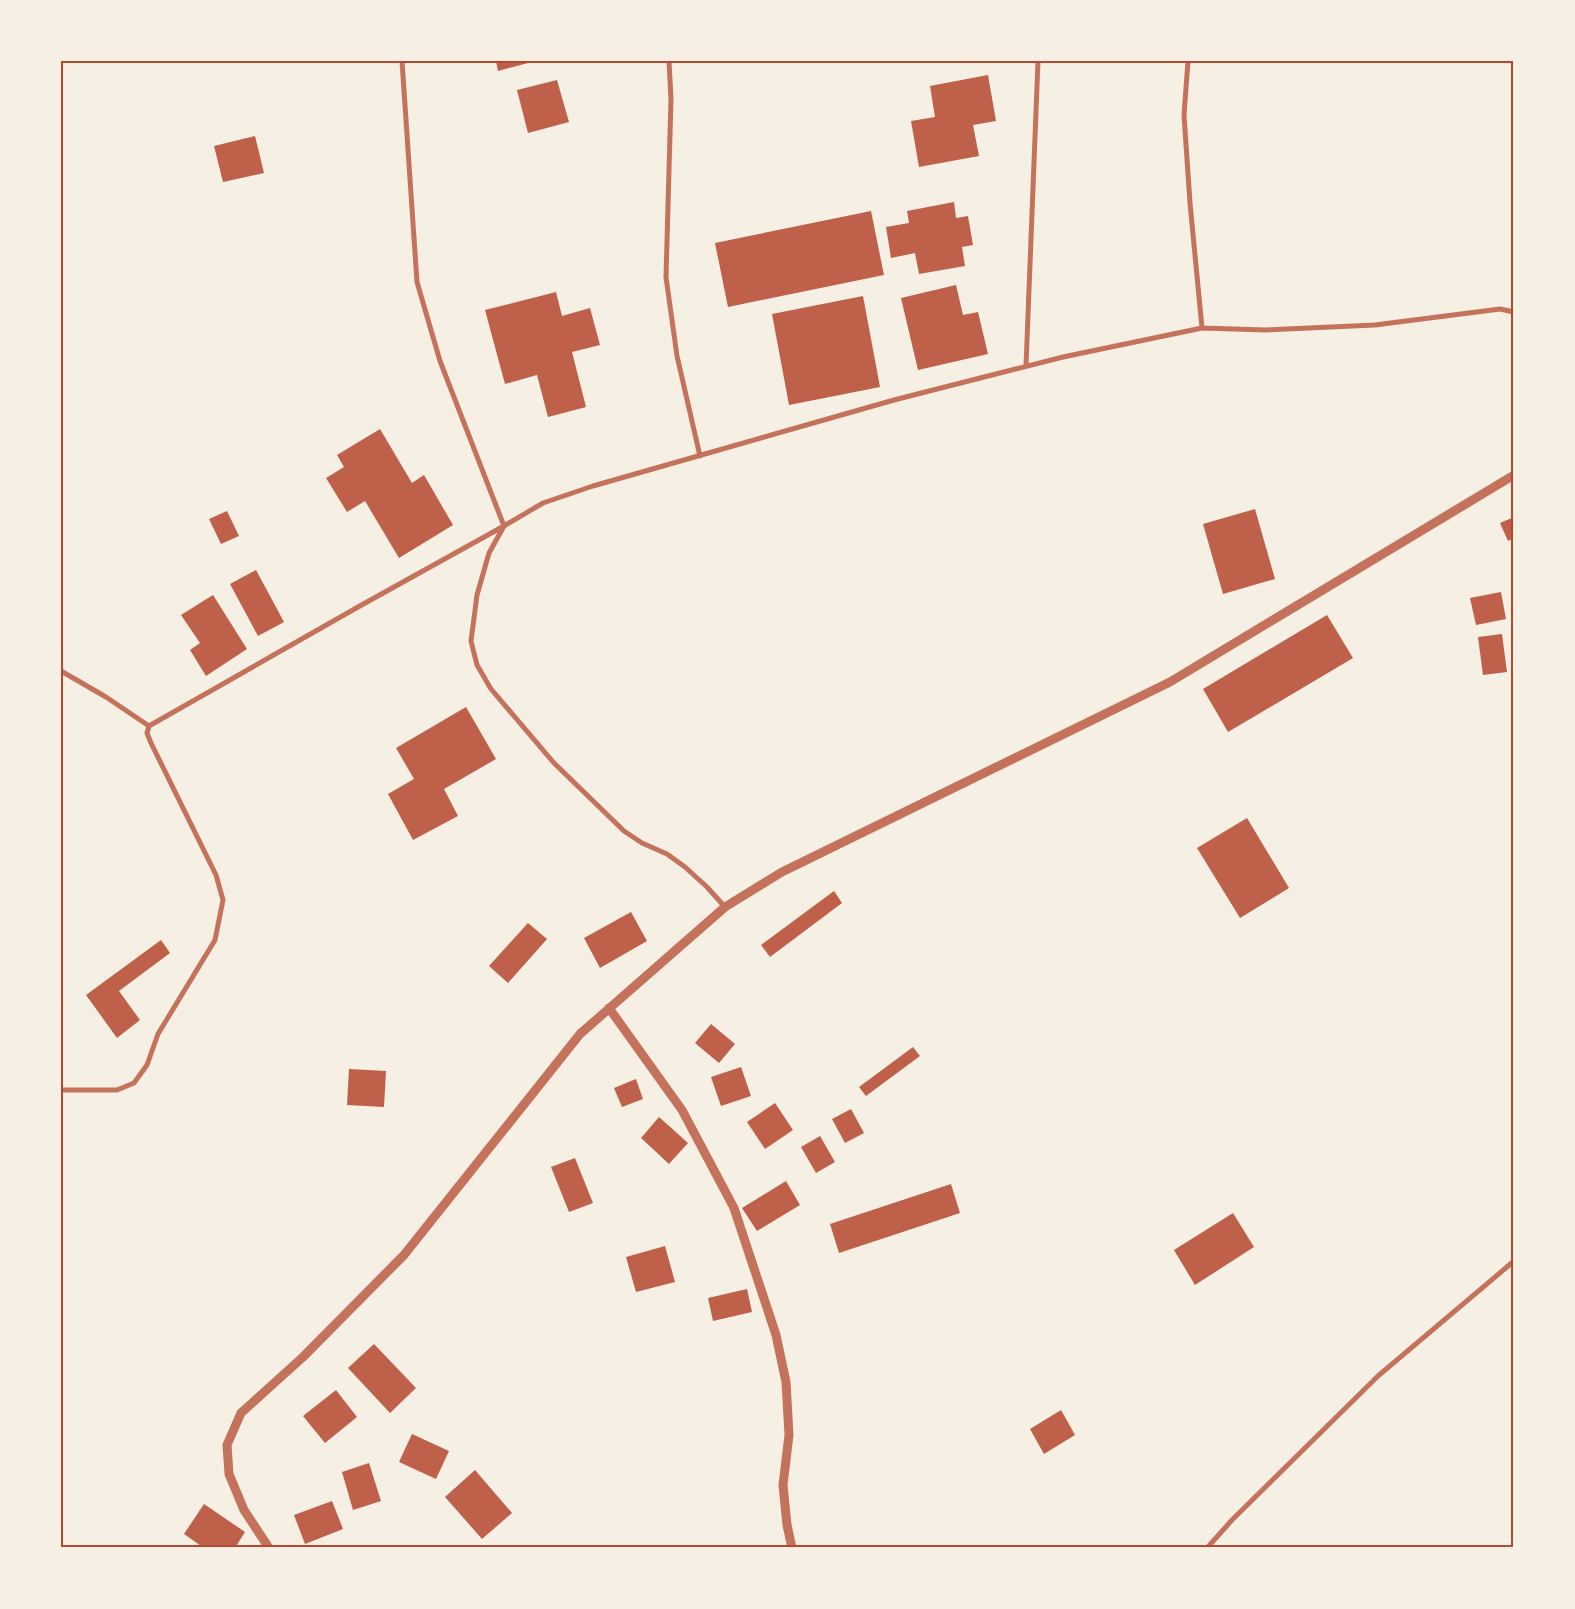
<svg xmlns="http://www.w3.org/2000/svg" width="1575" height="1609" font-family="'Fira Sans Condensed',sans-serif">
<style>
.building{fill:#bf614a}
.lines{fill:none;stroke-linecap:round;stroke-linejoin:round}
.minor{stroke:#c5725c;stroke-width:5}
.tertiary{stroke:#c5725c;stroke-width:9}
.neatline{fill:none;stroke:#b5482f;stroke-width:2}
</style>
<rect width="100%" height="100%" fill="#f6efe4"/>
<!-- building -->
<path class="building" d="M496 61H532V62L498 71Z
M988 75 996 121 973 125 979 156 919 167 911 121 935 117 930 86Z
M557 80 569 122 528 133 517 90Z
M255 136 264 173 223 182 214 146Z
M954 202 956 218 968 216 973 245 962 247 965 266 919 274 915 253 891 258 886 227 909 223 907 211Z
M871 211 884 275 728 307 715 243Z
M956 285 963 315 978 312 988 354 918 370 901 298Z
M556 292 562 316 590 308 600 345 572 352 586 407 548 417 537 375 505 384 485 310Z
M863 296 880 387 789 405 772 314Z
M380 429 412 483 424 475 453 525 399 558 365 501 347 512 326 478 344 467 337 455Z
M1255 509 1275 579 1223 594 1203 524Z
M227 511 239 536 221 544 209 519Z
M1514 517V538L1508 541 1500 523Z
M256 570 284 622 258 636 230 584Z
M1501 592 1506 619 1476 625 1470 598Z
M213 595 247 649 206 676 190 650 200 643 181 615Z
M1327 615 1353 658 1228 732 1203 689Z
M1502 634 1507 672 1483 675 1478 637Z
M466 707 496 759 444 789 458 816 413 840 388 794 414 779 396 748Z
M1247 818 1289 888 1240 918 1197 848Z
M834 891 842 903 770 957 761 945Z
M631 912 647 941 600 968 584 938Z
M528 923 547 939 508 983 489 966Z
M161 940 170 953 119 991 140 1020 117 1038 86 995Z
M711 1024 735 1044 719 1063 695 1043Z
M913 1047 920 1056 866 1096 859 1087Z
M741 1067 751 1096 721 1106 711 1077Z
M349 1069 386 1071 384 1107 347 1105Z
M636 1079 643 1099 622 1107 614 1088Z
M775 1103 793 1130 765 1149 747 1122Z
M851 1109 864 1133 845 1143 832 1119Z
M659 1117 688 1143 669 1164 641 1138Z
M820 1136 835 1162 816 1173 801 1147Z
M575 1158 593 1203 569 1212 551 1167Z
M786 1181 800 1205 757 1231 742 1208Z
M951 1184 960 1213 839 1253 830 1224Z
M1233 1213 1254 1247 1195 1285 1174 1250Z
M665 1246 675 1282 636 1292 626 1257Z
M747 1289 752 1312 713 1321 708 1298Z
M374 1344 416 1388 390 1413 348 1368Z
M336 1390 357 1417 325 1443 303 1416Z
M1061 1410 1075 1435 1044 1454 1030 1429Z
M412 1434 449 1451 436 1479 399 1462Z
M369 1463 381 1501 353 1510 342 1472Z
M475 1470 512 1513 482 1539 445 1497Z
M332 1501 343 1529 305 1544 294 1515Z
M204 1504 245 1532 235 1548H204L184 1534Z"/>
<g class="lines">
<!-- minor -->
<path class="minor" d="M669 61 671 99 666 277 677 356 700 456
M1188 61 1184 115 1190 203 1202 328
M1026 366 1038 61
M61 671 106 697 149 726
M725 907 707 887 685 867 667 854 642 843 624 831 554 763 491 689 477 665 471 641 477 595 489 553 504 526 543 503 593 486 894 400 1063 357 1202 328 1265 330 1375 325 1500 309 1514 312
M61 1090H117L134 1083 147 1065 158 1034 215 940 223 900 216 875 151 743 147 733 149 726 358 607 504 526 440 361 417 282 402 61
M1207 1548 1232 1520 1378 1376 1514 1261"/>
<!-- tertiary -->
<path class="tertiary" d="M609 1008 682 1110 734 1208 776 1335 786 1382 789 1435 783 1485 787 1525 792 1548
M269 1548 244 1510 229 1474 227 1445 241 1413 303 1357 404 1255 580 1034 725 907 782 872 1170 682 1514 475"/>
</g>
<!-- border -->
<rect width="1575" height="1609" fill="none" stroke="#f6efe4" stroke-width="125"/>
<rect x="62" y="62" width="1450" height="1484" class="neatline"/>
</svg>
